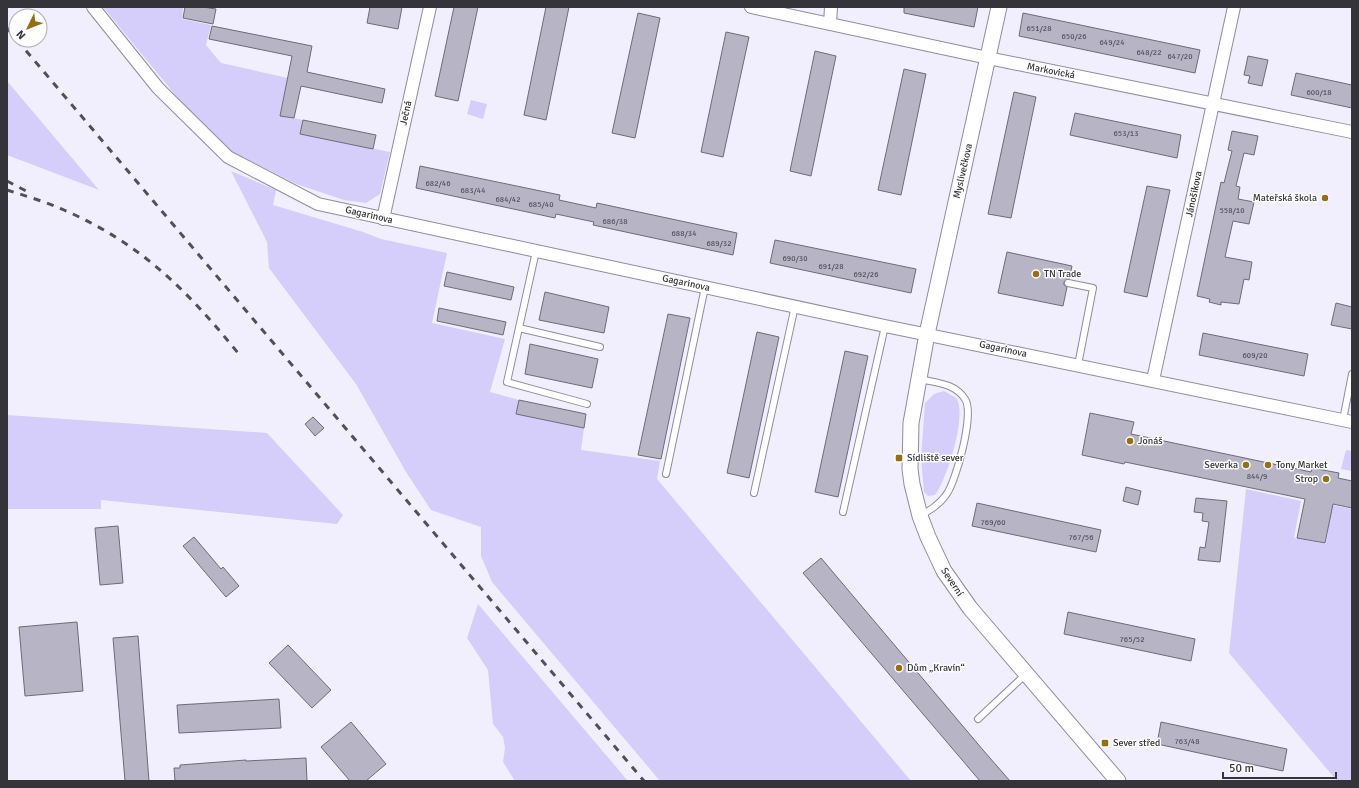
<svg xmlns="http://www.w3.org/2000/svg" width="1359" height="788" font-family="Signika,sans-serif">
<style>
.green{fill:#d5cdfa}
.building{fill:#b7b4c5;stroke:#6d6b7a}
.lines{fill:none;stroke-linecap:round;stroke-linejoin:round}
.service-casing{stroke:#8f8c9d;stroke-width:8}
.minor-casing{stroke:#8f8c9d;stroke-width:14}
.tertiary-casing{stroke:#8f8c9d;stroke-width:17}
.service{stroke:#fff;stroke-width:6}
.minor{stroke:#fff;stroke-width:12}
.tertiary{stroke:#fff;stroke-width:15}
.rail{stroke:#515058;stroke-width:3;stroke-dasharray:7 7;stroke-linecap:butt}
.poi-dot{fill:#946f17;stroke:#fefefe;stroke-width:1.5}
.labels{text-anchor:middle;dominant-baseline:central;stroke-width:3;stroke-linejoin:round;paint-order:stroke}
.number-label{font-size:8px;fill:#56545e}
.street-label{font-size:10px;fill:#35343b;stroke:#fefefe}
.poi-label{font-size:10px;fill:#35343b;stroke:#fefefe;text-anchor:start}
</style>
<rect width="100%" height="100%" fill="#f1effd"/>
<!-- green -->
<path class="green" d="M103 7H183L182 19 211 25 206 45 221 63 288 78 280 115 303 120 301 134 390 152 380 194 366 203 344 200 296 184 232 152 202 124 177 97Z
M7 81 99 190 7 155Z
M471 100 487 104 483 119 467 114Z
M231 171 276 190 273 205 363 232 381 239 447 253 432 323 505 339 490 392 519 400 517 414 584 428 581 450 660 461 657 479 911 781H660L492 582 481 556V527L431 510 406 472 356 384 269 268 267 242Z
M944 391 956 398C968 413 947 480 935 495L928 496 924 492 921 458 925 403 934 394Z
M7 415 267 433 343 515 337 524 101 500V509H7Z
M1346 450 1352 451V471L1341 469Z
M1246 489 1301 501 1294 538 1326 544 1332 505 1352 509V781H1337L1229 653Z
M478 604 628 781H515L503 762 505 748 503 737 493 724 488 670 467 638Z"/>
<!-- building -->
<path class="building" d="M185 7H203L216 9 213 24 183 18Z
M370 7H402L398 29 367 23Z
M454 7H478L458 101 435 96Z
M546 7H569L546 120 524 115Z
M904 7H978L974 27 904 13Z
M638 13 660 18 635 138 612 133Z
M1023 13 1200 50 1195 73 1019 36Z
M212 26 312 46 307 72 385 89 382 103 301 86 294 118 280 116 292 56 209 39Z
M726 32 749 37 723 157 701 152Z
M815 51 836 56 811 176 790 171Z
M1248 56 1268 60 1262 86 1248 83 1250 76 1244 75Z
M904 69 926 74 901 195 878 190Z
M1296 73 1352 85V108L1291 95Z
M1014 92 1036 97 1011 218 988 214Z
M1075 113 1181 135 1177 158 1070 135Z
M303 120 376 135 373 149 300 134Z
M1232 131 1258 136 1254 155 1244 153 1236 186 1240 187 1238 199 1254 202 1249 224 1233 221 1225 257 1252 262 1249 280 1244 279 1239 304 1221 302V305L1209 302 1210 299 1197 296 1221 182 1224 183 1232 151 1228 150Z
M420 166 560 195 559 200 596 208 597 203 737 233 733 255 593 225 594 222 556 214 555 218 416 188Z
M1147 186 1170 190 1147 297 1124 292Z
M775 240 916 269 911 293 770 263Z
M1007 252 1072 266 1069 279 1064 282V285L1067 287 1063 306 998 293Z
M447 272 514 287 511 300 444 286Z
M545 292 609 307 604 333 539 320Z
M1336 303 1352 307V329L1331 325Z
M439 308 506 322 503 335 437 321Z
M668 314 690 318 661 459 638 455Z
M757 332 779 337 749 478 727 473Z
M1203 333 1308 354 1304 376 1199 355Z
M530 344 598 359 592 388 525 374Z
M845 351 868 356 838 497 815 492Z
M519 400 586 414 584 428 516 414Z
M1090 413 1134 422 1131 434 1311 472 1312 468 1339 473 1338 478 1352 481V508L1333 504 1325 543 1297 538 1305 499 1125 462 1124 464 1082 455Z
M313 417 324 428 315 436 305 424Z
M1126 487 1141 491 1138 505 1123 501Z
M1196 498 1227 501 1220 562 1198 560 1200 547 1205 548 1209 522 1202 521 1203 513 1194 512Z
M977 503 1101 530 1096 552 972 526Z
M118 526 123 583 100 585 95 528Z
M194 537 221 569 223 567 239 586 226 597 183 546Z
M821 558 983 750 1010 781H980L803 573Z
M1068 612 1195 639 1191 661 1064 634Z
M77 622 83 691 25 696 19 627Z
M138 636 149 781H125L113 638Z
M288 645 331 690 312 708 269 663Z
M279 699 281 728 179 733 177 705Z
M351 722 386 764 366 781H350L321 747Z
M1161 722 1287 749 1283 771 1157 744Z
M306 758 307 781H175L174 768H180V765L246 760V761Z"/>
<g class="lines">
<!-- service casing -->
<g class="service-casing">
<path id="service" d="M536 251 507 382 587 404
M1068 283 1093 288 1078 365
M519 328 600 347
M920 379C936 383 955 383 965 399 975 413 956 482 946 495 939 505 930 510 920 516
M1343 420 1352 374
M666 474 705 287
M754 493 795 306
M843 512 885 326
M978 719 1026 674"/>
</g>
<!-- minor casing -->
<g class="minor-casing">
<path id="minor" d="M93 7 158 88 228 157 318 204 885 326 1352 422
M751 7 988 58 1352 132
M830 24 831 7
M383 219 430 7
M1153 380 1234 7"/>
</g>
<!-- tertiary casing -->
<g class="tertiary-casing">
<path id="tertiary" d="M999 7 927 334 911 423 910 469 912 484 920 516 928 537 944 571 970 608 1118 781"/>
</g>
<!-- service -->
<use href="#service" class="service"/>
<!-- minor -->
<use href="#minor" class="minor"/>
<!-- tertiary -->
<use href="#tertiary" class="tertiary"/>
<!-- rail -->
<path class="rail" d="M7 28 16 39
M17 40 644 781
M7 181 30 193
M7 190C26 196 46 202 64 210 140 243 187 290 238 353"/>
</g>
<!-- markers -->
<g class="poi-dot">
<circle cx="1325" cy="198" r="4"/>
<circle cx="1036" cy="274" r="4"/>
<circle cx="1130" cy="441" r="4"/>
<rect x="895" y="454" width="8" height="8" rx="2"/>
<circle cx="1246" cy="465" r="4"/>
<circle cx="1268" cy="465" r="4"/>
<circle cx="1326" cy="479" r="4"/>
<circle cx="899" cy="668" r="4"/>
<rect x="1101" y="739" width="8" height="8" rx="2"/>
</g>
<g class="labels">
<!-- number labels -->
<g class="number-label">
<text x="1039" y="28">651/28</text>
<text x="1074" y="36">650/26</text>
<text x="1112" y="42">649/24</text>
<text x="1149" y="52">648/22</text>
<text x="1180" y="56">647/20</text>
<text x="1319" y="92">600/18</text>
<text x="1126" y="133">653/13</text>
<text x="438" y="183">682/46</text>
<text x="473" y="190">683/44</text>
<text x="508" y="199">684/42</text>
<text x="541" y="204">685/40</text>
<text x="1232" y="210">558/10</text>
<text x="615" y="221">686/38</text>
<text x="684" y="233">688/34</text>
<text x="719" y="243">689/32</text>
<text x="795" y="258">690/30</text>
<text x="831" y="266">691/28</text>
<text x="866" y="274">692/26</text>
<text x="1255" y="355">609/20</text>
<text x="1257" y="476">844/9</text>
<text x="993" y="522">769/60</text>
<text x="1081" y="537">767/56</text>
<text x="1132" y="639">765/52</text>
<text x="1187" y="741">763/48</text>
</g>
<!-- street labels -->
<g class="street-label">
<text transform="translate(1051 71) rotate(11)">Markovická</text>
<text transform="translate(406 113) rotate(-78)">Ječná</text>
<text transform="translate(963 171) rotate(-77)">Myslivečkova</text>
<text transform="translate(1194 194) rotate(-78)">Jánošíkova</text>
<text transform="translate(369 215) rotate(13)">Gagarinova</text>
<text transform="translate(686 283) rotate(12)">Gagarinova</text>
<text transform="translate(1003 349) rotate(12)">Gagarinova</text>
<text transform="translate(952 582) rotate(57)">Severní</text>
</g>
<!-- poi labels -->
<g class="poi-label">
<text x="1317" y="198" text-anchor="end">Mateřská škola</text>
<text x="1044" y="274">TN Trade</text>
<text x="1138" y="441">Jonáš</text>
<text x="907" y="458">Sídliště sever</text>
<text x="1238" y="465" text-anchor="end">Severka</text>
<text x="1276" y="465">Tony Market</text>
<text x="1318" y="479" text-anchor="end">Strop</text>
<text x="907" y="668">Dům „Kravín“</text>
<text x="1113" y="743">Sever střed</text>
</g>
</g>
<!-- border -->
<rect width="1359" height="788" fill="none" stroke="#35343b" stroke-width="16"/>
<!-- north arrow -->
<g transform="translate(28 28) rotate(227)"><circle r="19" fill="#fefefe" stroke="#aeadb0"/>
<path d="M0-3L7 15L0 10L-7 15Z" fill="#946f17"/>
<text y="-6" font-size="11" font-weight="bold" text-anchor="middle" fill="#35343b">N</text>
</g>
<!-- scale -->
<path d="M1223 772v6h113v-6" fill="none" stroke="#35343b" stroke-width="2"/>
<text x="1229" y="772" font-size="12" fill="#35343b" stroke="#fefefe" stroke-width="3" paint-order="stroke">50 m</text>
</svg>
